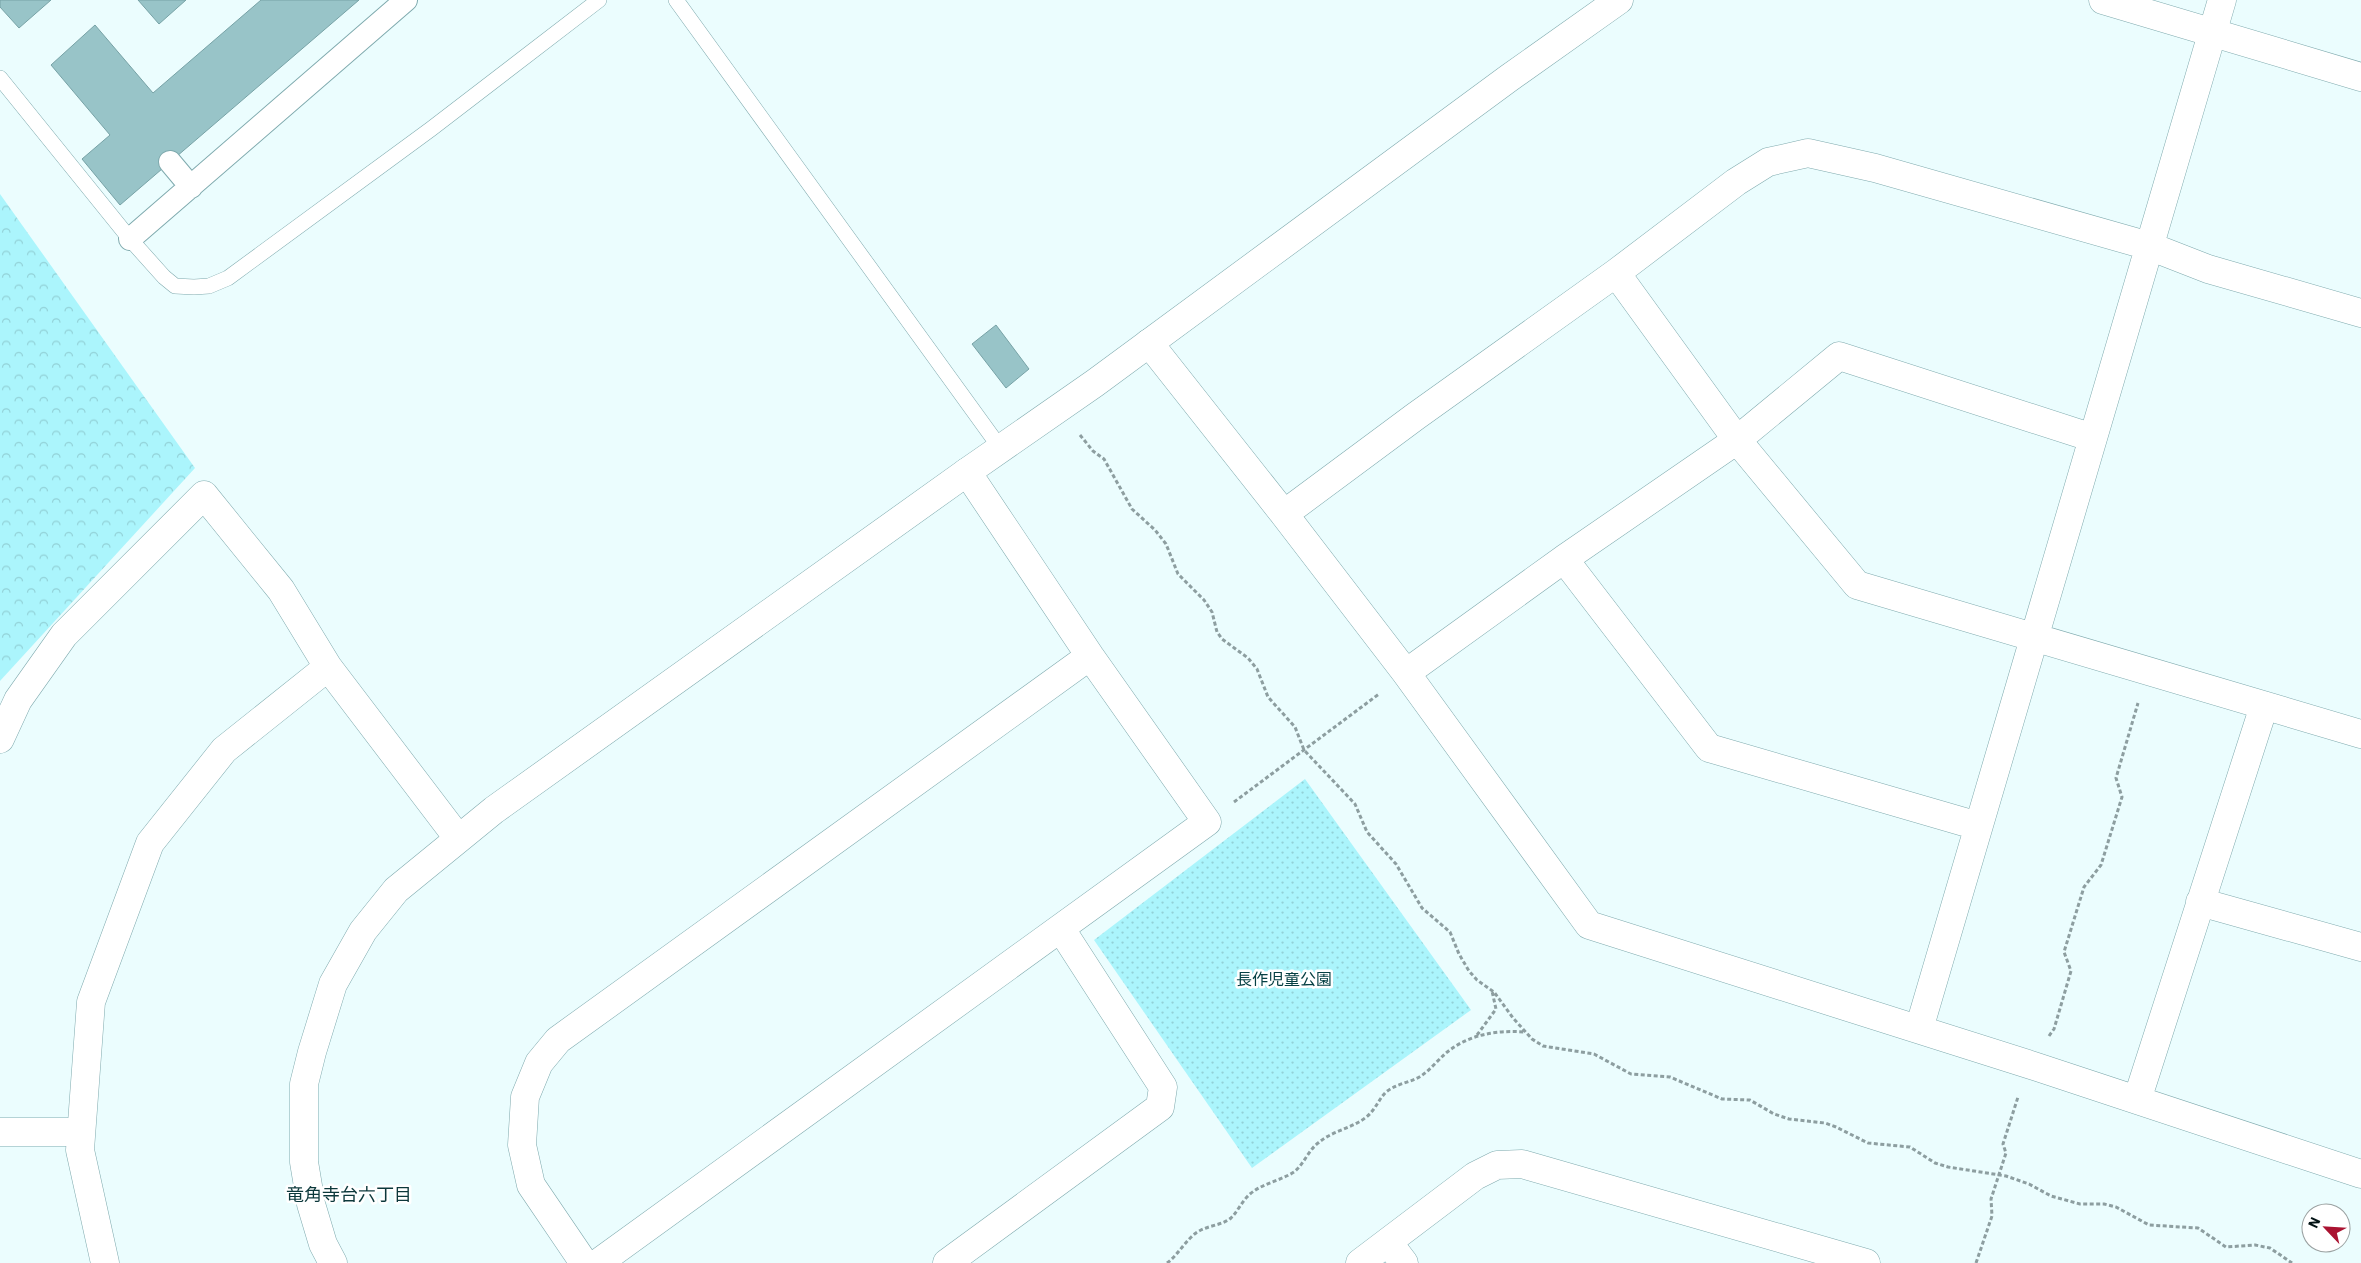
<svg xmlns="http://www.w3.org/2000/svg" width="2361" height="1263" font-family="'IBM Plex Sans','Noto Sans JP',sans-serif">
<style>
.forest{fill:url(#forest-crowns)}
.park{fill:url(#park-dots)}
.building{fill:#98c4c8;stroke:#77a2a6}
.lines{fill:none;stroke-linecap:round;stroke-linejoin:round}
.service-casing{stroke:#7faaae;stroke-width:16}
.pedestrian-casing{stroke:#7faaae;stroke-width:24}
.minor-casing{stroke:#7faaae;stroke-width:29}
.tertiary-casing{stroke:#7faaae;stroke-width:29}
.path{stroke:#8d9ea0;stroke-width:3;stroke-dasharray:4 2.5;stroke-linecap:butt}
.service{stroke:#fff;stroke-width:15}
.pedestrian{stroke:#fff;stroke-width:22}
.minor{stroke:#fff;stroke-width:28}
.tertiary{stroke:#fff;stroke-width:28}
.labels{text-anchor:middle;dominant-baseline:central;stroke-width:5;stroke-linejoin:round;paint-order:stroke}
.park-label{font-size:16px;fill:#064044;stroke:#fff}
.neighbourhood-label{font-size:18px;fill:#0c383b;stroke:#fff}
</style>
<defs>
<pattern id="forest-crowns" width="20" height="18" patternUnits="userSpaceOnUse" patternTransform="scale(1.25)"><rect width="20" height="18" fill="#abf5fc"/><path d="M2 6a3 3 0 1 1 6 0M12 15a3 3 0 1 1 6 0" fill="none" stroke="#92d1d7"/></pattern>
<pattern id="park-dots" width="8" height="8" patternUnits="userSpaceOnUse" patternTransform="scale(1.25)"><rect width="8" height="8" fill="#abf5fc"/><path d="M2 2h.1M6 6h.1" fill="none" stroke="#92d1d7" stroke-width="1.8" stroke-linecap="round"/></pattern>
</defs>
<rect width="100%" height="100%" fill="#ebfdfe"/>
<!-- forest -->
<path class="forest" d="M0 194 195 468 0 681Z"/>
<!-- park -->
<path class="park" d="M1305 779 1471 1010 1252 1168 1094 940Z"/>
<!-- building -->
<path class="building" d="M0 0H51L19 28 0 7Z
M138 0H186L159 24Z
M261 0H359L120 205 82 159 110 135 51 65 95 25 153 93Z
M996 325 1029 369 1006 388 972 344Z"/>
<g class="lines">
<!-- service casing -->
<g class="service-casing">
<path id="service" d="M676 0 1001 449
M0 78 130 239 164 277 175 286 194 287 209 286 228 278 431 129 599 0"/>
</g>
<!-- pedestrian casing -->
<g class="pedestrian-casing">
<path id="pedestrian" d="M170 162 191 187
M130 239 406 0"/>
</g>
<!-- minor casing -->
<g class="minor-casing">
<path id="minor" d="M1616 273 1737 440 1857 585 2361 734
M1149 343 1284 514 1406 673 1589 925 2037 1067 2361 1174
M1284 514 1416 416 1616 273 1736 182 1768 162 1808 153 1875 168 2149 246 2208 269 2361 313
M1564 559 1709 748 1978 826
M1406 673 1564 559 1737 440 1839 356 2093 438
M0 739 18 700 64 635 204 495 281 590 328 667 458 838
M2200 902 2361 947
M1919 1029 2222 0
M2137 1100 2264 706
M0 1132H81
M1388 1242 1404 1263
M105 1263 80 1150 91 1002 150 843 224 750 328 667
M584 1263 531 1185 522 1145 525 1097 539 1063 558 1040 1090 656
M598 1263 1207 822 1090 656 967 472
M947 1263 1160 1107 1163 1087 1061 929
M1360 1263 1475 1176 1497 1165 1522 1164 1866 1263"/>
</g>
<!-- tertiary casing -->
<g class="tertiary-casing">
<path id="tertiary" d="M2103 0 2361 77
M333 1263 323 1244 311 1204 304 1162V1084L312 1052 333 984 363 931 396 890 494 810 967 472 1095 383 1509 78 1619 0"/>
</g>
<!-- path -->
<path class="path" d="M1080 435 1093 451 1104 459 1132 509 1155 530 1166 544 1178 574 1204 600 1212 612 1217 632 1222 639 1248 658 1257 669 1268 697 1295 727 1304 750 1355 804 1367 832 1396 864 1422 908 1450 932 1459 954 1469 971 1477 980 1494 992 1513 1018 1532 1039 1543 1046 1594 1054 1631 1074 1670 1077 1722 1099 1750 1100 1774 1114 1789 1119 1825 1123 1836 1127 1868 1143 1910 1147 1935 1163 1948 1167 2006 1176 2029 1184 2051 1196 2080 1204H2104L2116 1207 2149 1225 2198 1228 2226 1247 2255 1245 2270 1248 2292 1263
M1234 802 1379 694
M1477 1035 1496 1009 1492 991
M2049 1036 2054 1029 2071 971 2064 952 2084 887 2101 865 2122 797 2116 778 2138 703
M1167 1263C1178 1255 1185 1241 1196 1233 1207 1225 1221 1226 1231 1218 1238 1211 1242 1201 1250 1194 1263 1183 1280 1181 1294 1172 1304 1164 1308 1151 1318 1143 1332 1131 1350 1129 1365 1118 1375 1111 1378 1100 1386 1092 1397 1083 1410 1083 1421 1076 1430 1070 1438 1060 1446 1053 1469 1034 1497 1030 1525 1032
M1976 1263 1992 1216 1991 1199 2006 1153 2003 1144 2018 1097"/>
<!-- service -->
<use href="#service" class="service"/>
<!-- pedestrian -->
<use href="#pedestrian" class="pedestrian"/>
<!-- minor -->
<use href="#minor" class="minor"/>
<!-- tertiary -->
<use href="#tertiary" class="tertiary"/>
</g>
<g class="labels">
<!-- park labels -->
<g class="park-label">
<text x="1284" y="979">長作児童公園</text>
</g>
<!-- neighbourhood labels -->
<g class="neighbourhood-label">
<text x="349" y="1194">竜角寺台六丁目</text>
</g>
</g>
<!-- north arrow -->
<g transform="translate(2326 1228) rotate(295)"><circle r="24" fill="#ffffff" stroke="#9aa1a1"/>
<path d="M0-4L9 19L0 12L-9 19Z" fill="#aa1331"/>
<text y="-8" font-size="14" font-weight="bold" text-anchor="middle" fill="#031315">N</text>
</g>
</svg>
